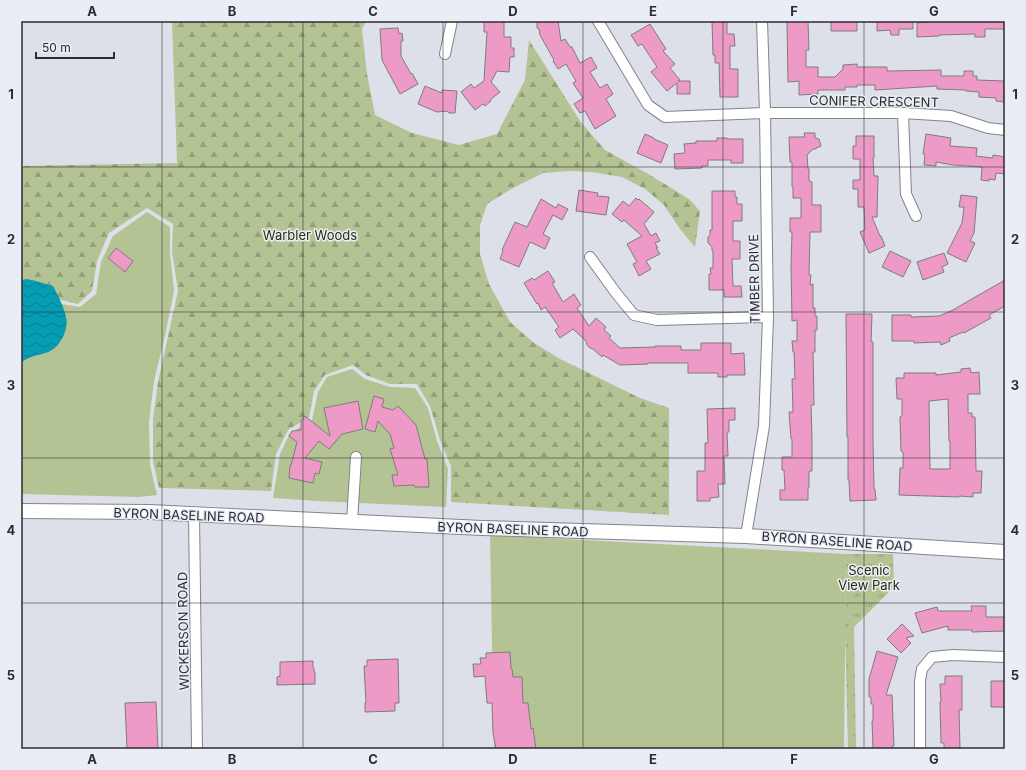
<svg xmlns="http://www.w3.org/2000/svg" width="1026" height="770" font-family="Inter,sans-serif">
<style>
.grass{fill:#b3c393}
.forest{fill:url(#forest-firs)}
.park{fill:url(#park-tufts)}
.water{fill:url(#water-waves)}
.building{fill:#ed9bc6;stroke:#817a7d;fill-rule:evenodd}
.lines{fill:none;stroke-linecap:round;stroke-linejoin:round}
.street-casing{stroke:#81848b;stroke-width:12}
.secondary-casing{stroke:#81848b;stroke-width:16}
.street{stroke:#fff;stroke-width:10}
.secondary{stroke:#fff;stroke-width:14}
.grid{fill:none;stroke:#2c2d30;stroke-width:1;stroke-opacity:0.55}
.labels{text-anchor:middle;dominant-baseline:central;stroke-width:3;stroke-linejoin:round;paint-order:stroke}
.street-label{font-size:13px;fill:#2c2d30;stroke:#eaedf5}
.park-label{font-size:13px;fill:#262f0c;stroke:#eaedf5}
.neatline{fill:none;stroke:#2c2d30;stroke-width:1.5}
.grid-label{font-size:13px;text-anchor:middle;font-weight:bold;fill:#2c2d30}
</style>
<defs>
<pattern id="forest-firs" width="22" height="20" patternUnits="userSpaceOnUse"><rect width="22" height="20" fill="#b3c393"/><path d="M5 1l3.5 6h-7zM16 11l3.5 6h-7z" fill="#929f78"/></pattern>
<pattern id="park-tufts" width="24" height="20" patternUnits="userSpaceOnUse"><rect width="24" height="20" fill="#b3c393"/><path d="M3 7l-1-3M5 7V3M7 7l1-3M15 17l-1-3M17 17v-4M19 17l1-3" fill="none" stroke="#929f78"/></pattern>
<pattern id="water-waves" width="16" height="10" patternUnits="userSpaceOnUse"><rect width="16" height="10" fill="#059db3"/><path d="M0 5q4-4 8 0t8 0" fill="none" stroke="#078092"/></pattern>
</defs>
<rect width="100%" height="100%" fill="#dde0e8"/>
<!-- grass -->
<path class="grass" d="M147 212 170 227V253L174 291 165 336 154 381 149 422 150 465 157 495 139 497 21 494V288L62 304 80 307 96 294 101 262 113 236Z
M352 369 365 379 390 387 415 388 428 408 437 441 448 469 446 507 317 501 273 498 280 454 290 433 312 420 318 392 327 377Z
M490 535 846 554 844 749H494Z"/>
<!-- forest -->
<path class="forest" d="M172 21H366L362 29 367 74 375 115 412 133 459 145 497 134 525 80 529 40 580 121 605 150 650 175 689 199 700 211 695 247 680 229 664 205 645 189 622 177 592 172 571 171 543 173 513 188 487 204 480 226V254L489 284 510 322 534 343 560 359 640 398 669 408V515L451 502V466L440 440 430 406 417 384H390L366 375 353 365 325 375 314 391 309 417 288 430 276 454 271 491 159 488 153 462V419L158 382 178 291 172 251 173 224 147 208 109 233 97 261 92 291 78 304C58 300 40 293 21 285V166L177 163Z"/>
<!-- park -->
<path class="park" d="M846 554H893L894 587 854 627 856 749H848L845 628Z"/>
<!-- water -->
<path class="water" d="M27 279 36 281 53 286C58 295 64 307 66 317 69 328 61 345 52 350 42 356 31 354 21 363V280Z"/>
<!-- building -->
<path class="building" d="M484 21H504V37H511V48H514V57H510L509 72 497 71 491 82 500 92 490 100 491 101 485 106 483 104 475 110 461 92 471 84 474 88 484 81 487 32H484Z
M537 21H558L561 41 565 39 570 47H572L580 63 591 57 597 68 590 72 600 88 607 84 613 94 606 99 616 116 595 129 585 111 580 113 574 104 583 98 573 83 576 81 566 64 558 69 553 61 554 60 540 35 539 29 537 28Z
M712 21H727V34H734L735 46H730V69H738V97H720L719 63H715V55H713Z
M787 21H808L809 50H806V67H818V77H835L843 69V65L857 64V67H887V71L941 70V76H964V71H973V76H977V80L1004 81V102L996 101V98L979 97V92L966 91V90L937 89V86L875 90V85H857V87H845V90H818V94L799 95V81L788 82Z
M831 21H857V31H831Z
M877 21H913V29H899V35H891L890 30 877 31Z
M931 21H1005V29H985V37H975V34L939 35V36L917 37V23L931 22Z
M650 24 666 49 663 51 675 64 670 68 680 80 678 81H690V94H677V83L667 91 651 72 657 67 642 44 638 46 631 35Z
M398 28 399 34 402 33 403 41H401V56L411 74 412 73 418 84 400 94 382 60 380 29Z
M425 86 442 93V90L457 91 455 113H449L447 111 437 112 418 104Z
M804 133H815V138L819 139 821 146 816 148V149H813L807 155 808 169H809V181L812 182V205H821V232H810L809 275H811L810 285 813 284V308H815V316H817V330H815V352H813L814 405H811L812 438V471H809V488H808V500H780V490H785L784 470H782V457H792V439H791L789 412H793L792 379H795L794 352H793L792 341H797V320L792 321 791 266 792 232H790V218H801V198H793V187H792V162H790L789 137H805Z
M645 134 654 138V139L668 145 661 163 637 153Z
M926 134 951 138 950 146 977 148 976 156 993 158V155L1005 157V174L996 173 995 180 989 179V181L981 180 982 167 953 165 936 162V166L924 165 925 154H923Z
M856 136H874V158H873L874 176H878L877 217H872L880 236H881L885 246 869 253 860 232 865 230 864 207H858V189H853V180H860V159H853V146H856Z
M717 138H727V139H743V163H731V160H708V166H702V168L675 169 674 154 685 153 684 144 696 143V141H717Z
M579 190 598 193 597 196 609 197 606 215 576 211Z
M712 191H735V197H737V204H742V221H733V241H740V259H732L733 286H741L742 297H724V290H709V274H711L710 268H713V251H712V247L708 243V237L710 235V230H712Z
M961 195 977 197 974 233 970 241 975 243 966 262 947 253 962 223 964 207H959Z
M636 198 638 200 639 199 654 212 644 224 651 236 656 233 660 241 655 243 658 248H656L660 254 646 261 651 269 639 276 633 264 637 262 627 244 642 236 624 220 622 222 612 214 623 201 629 206Z
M541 199 556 208 558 204 568 209 562 220 553 215 543 234 550 238 545 249 530 242 519 267 500 259 503 251 502 250 515 222 527 227Z
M116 248 133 261 125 272 108 258Z
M890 251 911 261 903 277 882 267Z
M944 253 948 264 942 267 944 272 923 280 917 262Z
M548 271 555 282 552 283 563 302 574 294 581 305 577 308 589 326 596 318 606 327 604 330 611 336 609 338 620 348 655 347V346H681V350H701V343H731V354L744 353 745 375H727V377H718V373H688V363H648V364L620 365 603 355 602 357 593 349 590 348 587 345 586 341 573 329 560 338 555 330 559 327 545 307 541 310 538 303 537 304 524 283 532 278 534 280Z
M1005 280V306L989 315 991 318 964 333 963 332 949 338 950 341 941 345 940 342 914 343V341H892V315H911V317L939 316 953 310 970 300Z
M846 314H872L871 342H873V440L874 489H875L876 500 850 501 849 480H848V437H847Z
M970 368 971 373 979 372 980 394H968V413H972V417H975L976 471H982L981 493H973V497L959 496V497L899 495 900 468H903V452L901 451 900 417 902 416V399H897L896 378H904V373H936V375L961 372V369ZM948 399 949 441H950V469H930L929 401Z
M374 396 384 399 382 407 393 410 398 406 416 425 425 459H427L429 487H415L414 485 394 486 392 475H398L390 449 394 448 390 434 378 421 375 432 365 429Z
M358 401 363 429 342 434 329 449 319 441 305 458 322 462 319 474 315 473 313 483 289 478 290 465H291L297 442 289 436 292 431 301 430V421L305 416 330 436 324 408Z
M735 408V420H729V432H727L728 456H724L725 484H718L719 497 710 498V501H697V471H705V443H708L707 409Z
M971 606H986V617H1005V631L972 632V630H948V626L922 633 915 613 937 607 938 611H972Z
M902 624 914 636 906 638 911 643 901 653 887 639Z
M877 651 898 657 886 695H892L894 746H892L893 749H873L872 721H873V704H871V697H869V679Z
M510 652 511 668 512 669 513 677H522L523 703H528L531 729 533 728 536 749H496L493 733 492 703H487L485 676 474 677 473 664H481L480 658H486V653Z
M398 659 399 703H395V711L365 712V703H366L364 666H367V660Z
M313 661V668H314V672H315V684L277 685V677L280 676V662Z
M945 676H962V710H959L960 748H944V743H941L940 702H941L940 684H945Z
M991 681H1005V707H991Z
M156 702 158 749H127L125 703Z"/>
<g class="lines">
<!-- street casing -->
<g class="street-casing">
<path id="street" d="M598 21 648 105 665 117 765 113H903L951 116 988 128 1005 130
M445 54 452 21
M903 113 906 194 916 216
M590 257 616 293 634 315 657 320 768 317
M194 514 197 749
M352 522 356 457
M746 536 764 426 768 317 765 113 762 21
M920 749V681L922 669 932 657 953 655 1005 657"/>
</g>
<!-- secondary casing -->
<g class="secondary-casing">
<path id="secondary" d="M21 511 149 512 482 528 746 536 1005 552"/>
</g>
<!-- street -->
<use href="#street" class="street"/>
<!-- secondary -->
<use href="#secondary" class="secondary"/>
</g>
<!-- grid -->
<path class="grid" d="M162 21V749M303 21V749M443 21V749M583 21V749M723 21V749M864 21V749M21 167H1005M21 312H1005M21 458H1005M21 603H1005"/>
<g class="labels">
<!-- street labels -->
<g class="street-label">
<text transform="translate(874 101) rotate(1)">CONIFER CRESCENT</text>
<text transform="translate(754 279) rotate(-91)">TIMBER DRIVE</text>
<text transform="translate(189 515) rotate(2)">BYRON BASELINE ROAD</text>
<text transform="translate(513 529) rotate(2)">BYRON BASELINE ROAD</text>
<text transform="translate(837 541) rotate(4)">BYRON BASELINE ROAD</text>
<text transform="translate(183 631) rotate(-91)">WICKERSON ROAD</text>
</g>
<!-- park labels -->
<g class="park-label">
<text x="310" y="235">Warbler Woods</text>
<text x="869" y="570">Scenic<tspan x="869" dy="15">View Park</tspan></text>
</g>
</g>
<!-- border -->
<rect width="1026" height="770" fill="none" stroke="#eaedf5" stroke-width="44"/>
<!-- scale -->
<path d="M36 52v6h78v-6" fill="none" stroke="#2c2d30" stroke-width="2"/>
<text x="42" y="52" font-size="12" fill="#2c2d30" stroke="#eaedf5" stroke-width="3" paint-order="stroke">50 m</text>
<rect x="22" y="22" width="982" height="726" class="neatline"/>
<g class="grid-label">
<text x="92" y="16">A</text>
<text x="232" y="16">B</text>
<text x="373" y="16">C</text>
<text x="513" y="16">D</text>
<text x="653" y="16">E</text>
<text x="794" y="16">F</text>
<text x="934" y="16">G</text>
<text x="11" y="99">1</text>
<text x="1015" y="99">1</text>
<text x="11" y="244">2</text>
<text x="1015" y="244">2</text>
<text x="11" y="390">3</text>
<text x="1015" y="390">3</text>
<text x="11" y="535">4</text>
<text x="1015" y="535">4</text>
<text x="11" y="680">5</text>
<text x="1015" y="680">5</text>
<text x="92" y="764">A</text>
<text x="232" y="764">B</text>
<text x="373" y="764">C</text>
<text x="513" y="764">D</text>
<text x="653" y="764">E</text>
<text x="794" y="764">F</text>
<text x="934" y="764">G</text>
</g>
</svg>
